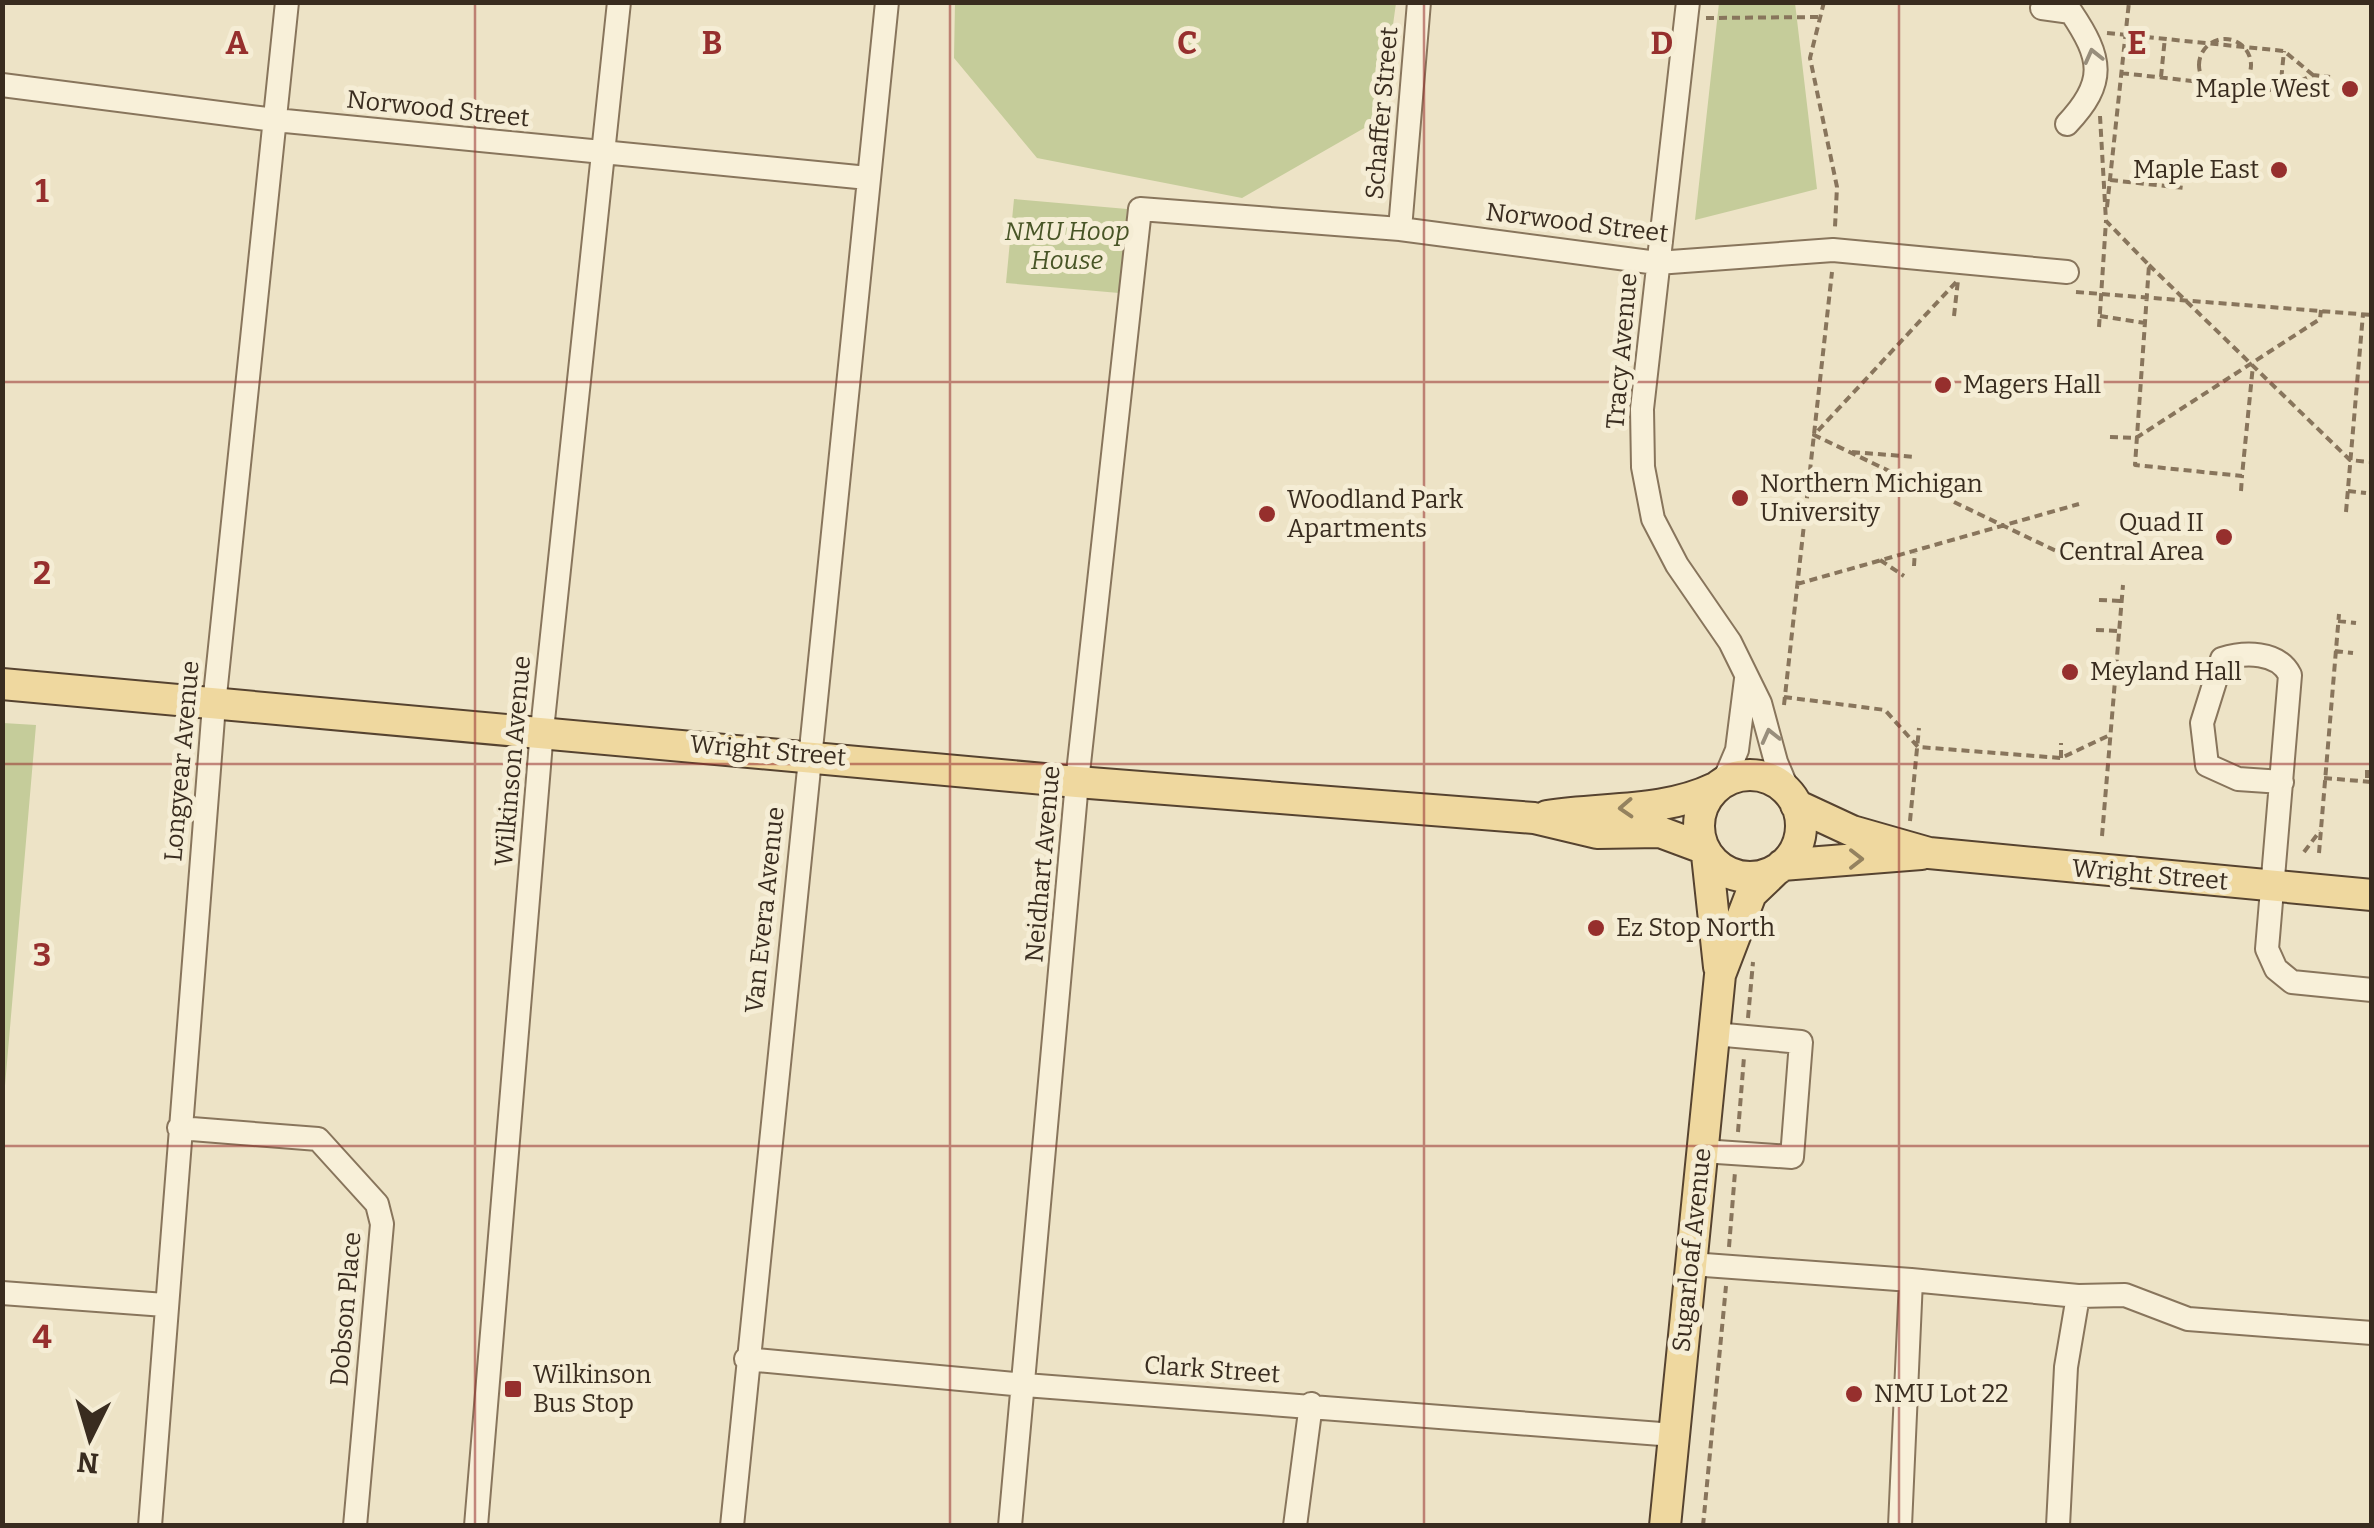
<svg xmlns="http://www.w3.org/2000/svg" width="2374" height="1528" font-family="Bitter,serif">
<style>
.green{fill:#c5cc9a}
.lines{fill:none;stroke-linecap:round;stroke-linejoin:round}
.minor-casing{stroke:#88755c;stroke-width:26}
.major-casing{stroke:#564330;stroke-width:34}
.path{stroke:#88755c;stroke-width:4;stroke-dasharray:8 5;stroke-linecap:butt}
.minor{stroke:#f8f0d9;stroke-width:22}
.major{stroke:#efd89f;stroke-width:30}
.oneway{stroke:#988e7c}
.oneway2{stroke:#94825f}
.grid{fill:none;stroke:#962f2d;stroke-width:2.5;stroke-opacity:0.55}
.poi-dot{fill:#962f2d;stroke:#f5edd5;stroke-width:4}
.labels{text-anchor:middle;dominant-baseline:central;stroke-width:10;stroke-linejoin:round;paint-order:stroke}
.poi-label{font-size:25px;fill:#392c1f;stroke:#f5edd5;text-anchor:start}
.street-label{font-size:25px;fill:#392c1f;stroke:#f5edd5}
.park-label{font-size:25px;font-style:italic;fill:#485526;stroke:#f5edd5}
.grid-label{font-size:32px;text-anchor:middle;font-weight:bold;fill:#962f2d;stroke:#f5edd5;stroke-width:10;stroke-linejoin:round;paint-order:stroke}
</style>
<rect width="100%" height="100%" fill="#ede3c6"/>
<!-- green -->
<path class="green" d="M955 3V2L1396 3 1380 119 1242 198 1037 158 954 58Z
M1719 3H1795L1817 189 1695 220Z
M1014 199 1127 209 1119 293 1006 283Z
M3 723 36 725 3 1109 2 723Z"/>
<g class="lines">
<!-- minor casing -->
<g class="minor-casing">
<path id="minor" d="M1688 2 1642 409 1643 467 1653 519 1677 565 1730 642 1760 703 1776 762 1790 795
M2042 8 2071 12C2102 58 2107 82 2067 124
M2 85 275 120 868 178
M1400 229 1419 2
M2282 782 2238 779 2207 765 2202 723 2222 659C2244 652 2278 651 2290 675L2267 949 2276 969 2292 982 2372 990
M1723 783 1737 750 1746 679
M179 1128 318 1139 377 1204 382 1224 355 1526
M1702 1151 1792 1157 1801 1042 1714 1034
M1691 1264 1911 1280 1900 1526
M1911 1280 2078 1296 2066 1367 2058 1526
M2 1293 165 1305
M2078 1296 2125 1295 2188 1319 2372 1333
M746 1359 1025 1385 1674 1435
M150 1526 214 705 287 2
M476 1526 542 730 619 2
M732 1526 887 2
M1010 1526 1077 782 1140 209 1400 229 1657 263 1833 250 2067 272
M1295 1526 1311 1404"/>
</g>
<!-- major casing -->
<g class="major-casing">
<path id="major" d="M2 684 1077 782 1534 818 1597 833 1660 832 1703 848
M1699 826a51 51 0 1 1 102 0a51 51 0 1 1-102 0Z
M1796 805 1852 831 1929 853 2372 895
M1547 816C1603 807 1663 813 1715 788
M1707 855 1719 967
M1782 865 1921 854
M1665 1526 1720 975 1751 894 1776 870"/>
</g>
<!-- path -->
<path class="path" d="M1824 2 1810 58 1837 187 1835 227
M1706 18 1821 17
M2107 33 2284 51 2313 75
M2199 65a26 26 0 1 1 52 0a26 26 0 1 1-52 0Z
M2121 73 2280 91 2313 75 2330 77
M2161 77 2165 37
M2280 91 2284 51
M2100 116 2106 221 2149 265 2135 465 2242 476 2253 365
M2110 180 2184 188
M2107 207 2129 2
M2149 265 2350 460 2369 462
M2076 292 2372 315
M1954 316 1958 280 1814 435 2075 560
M2100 316 2145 323
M2099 327 2106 221
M2110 437 2136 438 2320 319 2321 310
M1852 452 1915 457
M2241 491 2242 476
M2348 491 2366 493
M2346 512 2363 314
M1880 560 1904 576
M1914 566 1915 550
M1797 584 2079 504
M2099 600 2121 601
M2338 621 2356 623
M2096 630 2119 631
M2335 651 2353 653
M1784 697 1885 710 1918 747 2061 758 2110 735
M1784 705 1832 272
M2061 758V743
M2367 770V782
M2324 778 2372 782
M1910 821 1919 728
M2102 836 2123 585
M2304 852 2320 831
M2319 853 2339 614
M1748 1018 1753 962
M1738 1132 1744 1057
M1729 1247 1735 1172
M1703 1526 1726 1286"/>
<!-- minor -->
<use href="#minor" class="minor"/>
<!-- major -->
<use href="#major" class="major"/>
</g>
<!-- one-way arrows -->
<defs><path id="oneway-chevron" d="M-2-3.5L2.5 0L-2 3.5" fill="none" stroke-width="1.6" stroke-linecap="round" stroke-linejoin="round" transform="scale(2.5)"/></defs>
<g class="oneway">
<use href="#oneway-chevron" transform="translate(2093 56) rotate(-104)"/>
<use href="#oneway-chevron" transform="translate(1770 736) rotate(-104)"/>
</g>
<g class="oneway2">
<use href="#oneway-chevron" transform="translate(1626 808) rotate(177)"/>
<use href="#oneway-chevron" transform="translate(1856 859)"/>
</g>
<!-- grid -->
<path class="grid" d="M475 2V1526M950 2V1526M1424 2V1526M1899 2V1526M2 382H2372M2 764H2372M2 1146H2372"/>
<!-- markers -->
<g class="poi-dot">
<circle cx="2350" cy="89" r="10"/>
<circle cx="2279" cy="170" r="10"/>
<circle cx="1943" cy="385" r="10"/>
<circle cx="1740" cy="498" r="10"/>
<circle cx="1267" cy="514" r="10"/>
<circle cx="2224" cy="537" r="10"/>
<circle cx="2070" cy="672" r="10"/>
<circle cx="1596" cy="928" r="10"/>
<rect x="503" y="1379" width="20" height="20" rx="5"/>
<circle cx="1854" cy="1394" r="10"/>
</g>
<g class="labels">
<!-- poi labels -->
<g class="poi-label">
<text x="2330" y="89" text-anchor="end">Maple West</text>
<text x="2259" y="170" text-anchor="end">Maple East</text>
<text x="1963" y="385">Magers Hall</text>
<text x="1760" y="484">Northern Michigan<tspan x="1760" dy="29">University</tspan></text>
<text x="1287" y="500">Woodland Park<tspan x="1287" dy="29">Apartments</tspan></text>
<text x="2204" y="523" text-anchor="end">Quad II<tspan x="2204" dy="29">Central Area</tspan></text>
<text x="2090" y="672">Meyland Hall</text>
<text x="1616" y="928">Ez Stop North</text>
<text x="533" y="1375">Wilkinson<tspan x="533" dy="29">Bus Stop</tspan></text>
<text x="1874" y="1394">NMU Lot 22</text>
</g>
<!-- street labels -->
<g class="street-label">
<text transform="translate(438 109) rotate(6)">Norwood Street</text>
<text transform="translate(1382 113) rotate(-85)">Schaffer Street</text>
<text transform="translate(1577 223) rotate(7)">Norwood Street</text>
<text transform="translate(1622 351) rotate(-85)">Tracy Avenue</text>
<text transform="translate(768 751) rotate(5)">Wright Street</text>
<text transform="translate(182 761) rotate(-85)">Longyear Avenue</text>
<text transform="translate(513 761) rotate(-85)">Wilkinson Avenue</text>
<text transform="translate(1043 864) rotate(-85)">Neidhart Avenue</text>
<text transform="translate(2150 875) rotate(5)">Wright Street</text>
<text transform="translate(765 910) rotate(-84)">Van Evera Avenue</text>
<text transform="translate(1692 1250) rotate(-84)">Sugarloaf Avenue</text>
<text transform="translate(346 1309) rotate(-85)">Dobson Place</text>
<text transform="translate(1212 1370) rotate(4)">Clark Street</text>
</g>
<!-- park labels -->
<g class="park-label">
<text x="1067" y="232">NMU Hoop<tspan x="1067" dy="29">House</tspan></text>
</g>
</g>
<g class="grid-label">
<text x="237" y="54">A</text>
<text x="712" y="54">B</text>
<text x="1187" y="54">C</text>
<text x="1662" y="54">D</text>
<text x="2137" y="54">E</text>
<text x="42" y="202">1</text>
<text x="42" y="584">2</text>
<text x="42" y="966">3</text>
<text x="42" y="1348">4</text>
</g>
<!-- border -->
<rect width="2374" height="1528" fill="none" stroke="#392c1f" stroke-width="10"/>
<!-- north arrow -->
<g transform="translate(90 1438) rotate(185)" stroke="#f5edd5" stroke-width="8" paint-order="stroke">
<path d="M0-8L18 38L0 25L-18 38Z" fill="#392c1f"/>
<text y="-15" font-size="28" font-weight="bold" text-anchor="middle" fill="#392c1f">N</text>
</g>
</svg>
